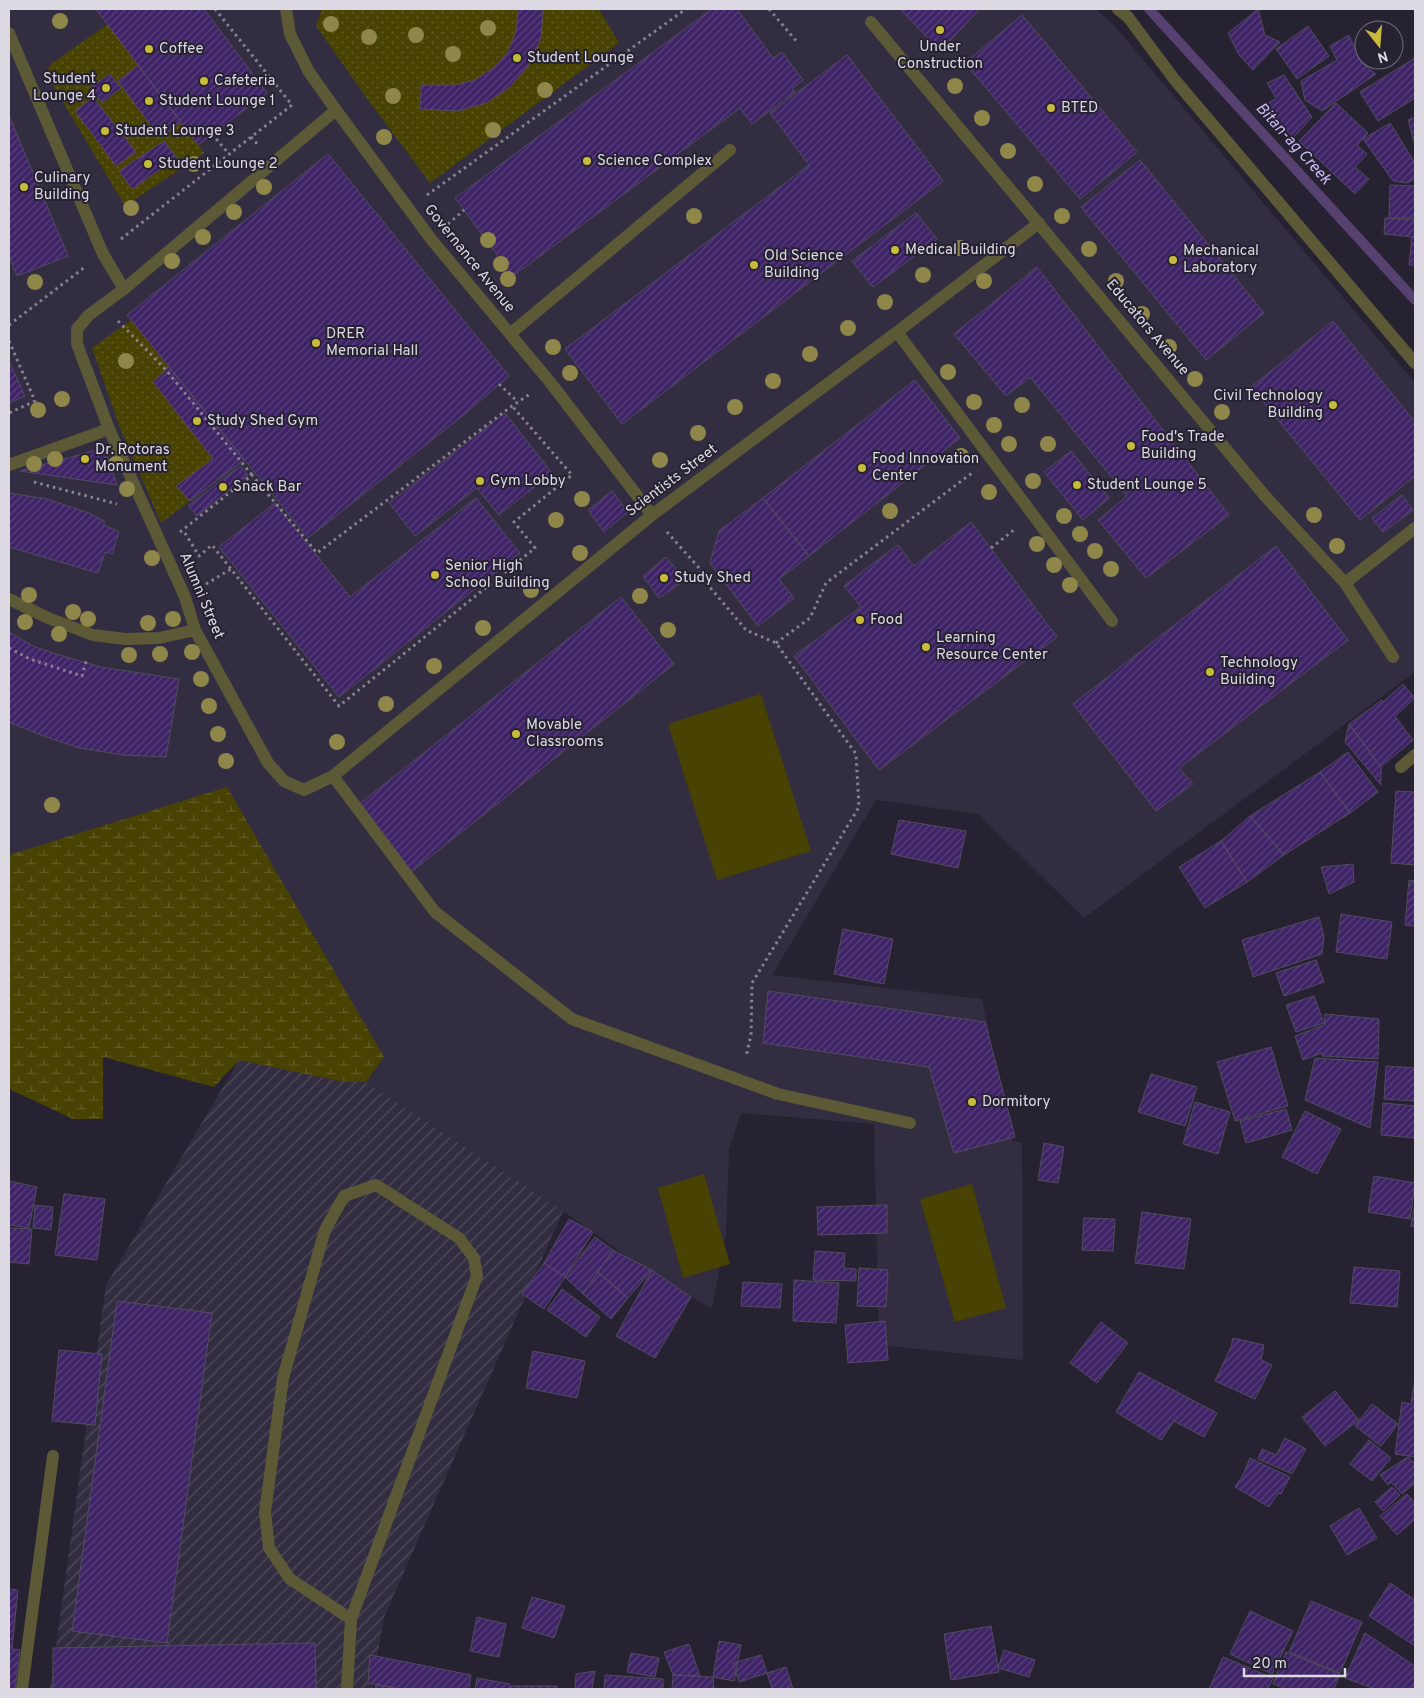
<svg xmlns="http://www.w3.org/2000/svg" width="1424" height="1698" font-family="Overpass,sans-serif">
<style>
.built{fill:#332d41}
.industrial{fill:url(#industrial-furrows)}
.wetland{fill:url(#wetland-marsh)}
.park{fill:url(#park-dots)}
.pitch{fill:#484203}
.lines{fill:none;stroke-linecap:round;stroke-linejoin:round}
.stream{stroke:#574170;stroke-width:10}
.building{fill:url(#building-hatch);stroke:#514c5d}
.path{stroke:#878390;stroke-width:3;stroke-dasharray:2.5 4;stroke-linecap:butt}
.minor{stroke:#5c5937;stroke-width:12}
.tree{fill:#8f864a}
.poi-dot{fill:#c8bb3b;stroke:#262231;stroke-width:2}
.labels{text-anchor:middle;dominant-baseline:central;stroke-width:4;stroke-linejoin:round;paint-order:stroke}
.poi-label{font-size:15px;fill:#dcd9e3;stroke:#262231;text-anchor:start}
.street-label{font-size:15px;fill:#dcd9e3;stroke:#262231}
.water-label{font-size:16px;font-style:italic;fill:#cdbaf7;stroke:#262231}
</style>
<defs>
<pattern id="industrial-furrows" width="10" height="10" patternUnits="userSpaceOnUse" patternTransform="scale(1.25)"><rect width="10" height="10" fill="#332d41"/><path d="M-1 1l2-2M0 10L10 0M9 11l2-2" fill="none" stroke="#504b5c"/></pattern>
<pattern id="wetland-marsh" width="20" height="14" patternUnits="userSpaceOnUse" patternTransform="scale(1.25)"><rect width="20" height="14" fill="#484203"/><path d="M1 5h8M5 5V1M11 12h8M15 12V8" fill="none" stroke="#625d28"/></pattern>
<pattern id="park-dots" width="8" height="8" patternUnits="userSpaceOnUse" patternTransform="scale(1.25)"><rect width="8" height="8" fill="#484203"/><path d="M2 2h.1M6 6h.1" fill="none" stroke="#625d28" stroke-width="1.8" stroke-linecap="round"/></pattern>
<pattern id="building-hatch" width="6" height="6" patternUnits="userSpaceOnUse" patternTransform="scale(1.25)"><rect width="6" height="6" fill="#3e2366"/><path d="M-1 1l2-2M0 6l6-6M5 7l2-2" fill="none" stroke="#59427c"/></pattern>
</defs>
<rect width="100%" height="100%" fill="#262231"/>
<!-- built -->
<path class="built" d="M9 9H1095L1114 25 1415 383V672L1084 918 978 814 876 800 772 975 982 999 1012 1141 1022 1143 1023 1360 879 1345 874 1124 741 1113 729 1150 726 1234 712 1309 629 1258 563 1211 366 1082 384 1057 9 855Z"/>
<!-- industrial -->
<path class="industrial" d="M239 1060 344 1082H366L563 1211 384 1617 372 1689H50L106 1285Z"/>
<!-- wetland -->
<path class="wetland" d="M227 787 384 1057 366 1082H344L239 1060 214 1087 103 1057V1119H73L9 1089V855Z"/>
<!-- park -->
<path class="park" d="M322 9H599L619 43 430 183 368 100 316 26Z
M108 24 204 153 125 206 48 77V69L51 64Z
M131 320 244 460 161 523 120 428 92 348Z"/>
<!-- pitch -->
<path class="pitch" d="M761 694 811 851 717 880 668 724Z
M704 1174 730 1264 683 1278 658 1188Z
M972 1184 1006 1308 955 1322 920 1199Z"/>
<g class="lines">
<!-- stream -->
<path class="stream" d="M1149 9 1415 300"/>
</g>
<!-- building -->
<path class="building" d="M96 9H204L267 93 198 145Z
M518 9 543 10 541 38 529 65 510 87 486 103 458 111 420 109 421 85H455L475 80 493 68 508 52 516 32Z
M712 9H737L773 58 782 52 803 80 792 88 795 92 752 124 740 108 513 276 455 198Z
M900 9H980L940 51Z
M1258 9 1265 35 1280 42 1253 70 1239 55 1228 33Z
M1022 15 1137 152 1080 199 965 63Z
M1308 26 1329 56 1297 79 1276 49Z
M1349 35 1361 62 1376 74 1322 111 1305 100 1301 81 1337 60 1330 46Z
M847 55 943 181 622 424 565 349 809 165 770 113Z
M1415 58V98L1378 121 1360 92Z
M138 65 181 122 160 138 118 81Z
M110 74 121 88 102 103 90 88Z
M1284 75 1312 117 1293 138 1266 105 1276 98 1267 83Z
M93 97 136 152 116 166 75 111Z
M1336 103 1368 133 1357 145 1367 154 1355 167 1369 179 1355 194 1299 141Z
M1415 117V145L1408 120Z
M10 118 68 256 17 276 9 255V119Z
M1390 123 1415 163V179L1407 183 1393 181 1363 139Z
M164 141 177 158 132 189 119 171Z
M328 154 509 376 461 417 308 538 127 315Z
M1140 160 1264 313 1206 360 1081 207Z
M1390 185 1415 186V218H1389Z
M916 213 937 239 873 287 852 261Z
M1385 218 1415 220V265H1409L1412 237 1384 234Z
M1037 267 1229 515 1146 578 1098 520 1127 496 1030 377 1006 396 954 334Z
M1333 321 1415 422V476L1360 520 1251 387Z
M9 361 25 396 9 403Z
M169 367 244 460 190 501 176 486 213 459 153 382Z
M915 380 960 438 809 556 763 498Z
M505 413 552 473 499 515 477 488 415 536 389 503Z
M104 448 117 485 20 471Z
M1071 451 1109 498 1083 520 1044 472Z
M240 466 248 475 197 516 188 506Z
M612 491 628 512 604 532 588 510Z
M9 493 47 499 89 513 104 521V525L119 532 112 554 105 552 98 573 9 547Z
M1402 495 1413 510 1383 532 1372 518Z
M476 498 520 553 339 697 219 547 275 503 350 597Z
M763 498 809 556 779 579 794 598 758 626 710 563 719 531Z
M971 522 1057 637 879 770 794 656 861 607 844 586 871 565 898 545 914 566Z
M1276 546 1348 640 1179 768 1193 784 1156 811 1073 704Z
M666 557 685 580 659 598 643 576Z
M621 597 674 664 411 872 358 805Z
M9 632 35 647 66 657 101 667 179 679 166 757 124 755 79 748 38 734 9 722Z
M1403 684 1415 698 1395 716 1413 740 1381 767 1349 724 1382 700 1383 702Z
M1349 724 1381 767V785L1345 742Z
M1348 752 1378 792 1350 813 1320 772Z
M1320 772 1350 813 1284 855 1250 816Z
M1396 791 1415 792V865L1391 863Z
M1250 816 1284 855 1247 882 1221 841Z
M899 820 966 831 958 868 891 854Z
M1221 841 1247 882 1205 908 1179 867Z
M1353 864 1354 882 1329 894 1321 867Z
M1409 880 1415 881V926L1405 925Z
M1341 914 1392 922 1387 959 1336 952Z
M1319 917 1324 937 1322 954 1253 977 1242 940Z
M843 929 893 939 884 984 834 974Z
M1316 960 1324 982 1284 996 1276 973Z
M768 991 985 1022 1015 1137 954 1153 929 1067 763 1043Z
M1314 996 1324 1023 1296 1032 1286 1005Z
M1325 1014 1379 1019 1378 1059 1322 1056V1053L1303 1060 1295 1036 1324 1025Z
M1271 1047 1288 1106 1235 1121 1217 1062Z
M1315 1058 1378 1062 1370 1128 1305 1100Z
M1386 1066 1415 1068V1101L1384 1099Z
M1151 1074 1197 1087 1185 1126 1138 1112Z
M1195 1102 1230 1112 1218 1154 1183 1144Z
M1383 1103 1415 1106V1138L1381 1135Z
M1286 1109 1292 1130 1246 1143 1240 1121Z
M1305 1111 1341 1129 1317 1174 1282 1157Z
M1044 1143 1064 1147 1058 1183 1038 1180Z
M1374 1176 1415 1183 1410 1219 1368 1212Z
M9 1181 37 1187 29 1228 9 1225Z
M64 1194 105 1199 97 1260 55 1255Z
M1415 1203V1227L1411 1226Z
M35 1205 53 1207 51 1230 33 1228Z
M887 1205V1233L818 1235 817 1207Z
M1142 1212 1191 1219 1184 1269 1135 1263Z
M1084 1218 1115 1219 1113 1251 1082 1250Z
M569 1219 593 1232 565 1277 544 1263Z
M9 1228 32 1229 29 1264 9 1262Z
M595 1237 613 1250 583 1294 565 1277Z
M613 1250 652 1270 628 1298 598 1272Z
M815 1251 845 1253 844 1268 856 1269V1281L813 1280Z
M544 1263 565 1277 544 1309 522 1294Z
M1354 1267 1400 1271 1397 1307 1350 1303Z
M859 1268 888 1270 886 1307 857 1306Z
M652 1270 691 1297 655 1358 616 1336Z
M598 1272 628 1298 611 1319 583 1294Z
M794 1280 839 1283 836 1323 793 1321Z
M743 1282 782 1284 780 1308 741 1306Z
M562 1289 600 1317 586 1337 547 1310Z
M117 1301 212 1313 167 1643 72 1631Z
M885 1321 888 1360 848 1363 845 1325Z
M1101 1322 1128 1343 1097 1383 1070 1363Z
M1233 1338 1264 1345 1261 1360 1272 1365 1255 1399 1215 1381 1231 1347Z
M59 1350 102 1354 95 1425 52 1421Z
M533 1351 585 1361 577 1398 526 1388Z
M1139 1372 1217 1413 1204 1437 1174 1421 1161 1440 1116 1412Z
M1415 1379V1457L1395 1454 1402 1402 1411 1404Z
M1335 1391 1359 1420 1325 1446 1302 1417Z
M1372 1404 1398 1424 1381 1446 1355 1426Z
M1285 1438 1306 1449 1292 1474 1258 1459 1262 1449 1276 1455Z
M1369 1440 1391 1458 1372 1481 1350 1464Z
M1408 1457 1415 1464V1483L1402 1494 1391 1482 1388 1485 1380 1475Z
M1250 1458 1290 1477 1281 1494 1278 1493 1269 1507 1235 1487 1243 1475Z
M1392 1487 1400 1495 1383 1511 1375 1502Z
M1407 1494 1415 1503V1519L1397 1535 1380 1516Z
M1359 1508 1377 1538 1347 1555 1330 1526Z
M1390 1583 1415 1600V1646L1369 1616Z
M9 1589 18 1590 12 1649 20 1650 15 1689H9Z
M532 1597 565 1606 554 1638 522 1628Z
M1311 1601 1362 1622 1340 1673 1289 1652Z
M1250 1611 1293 1631 1272 1674 1230 1654Z
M477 1617 506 1624 499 1657 470 1651Z
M991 1626 999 1672 951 1680 944 1634Z
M1365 1633 1415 1666V1682L1413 1689H1375L1345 1678Z
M719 1641 741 1645 734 1681 713 1677Z
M315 1643 316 1689H53V1648Z
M689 1644 700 1676 673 1675 664 1652Z
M1004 1650 1035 1660 1029 1677 998 1668Z
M1286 1652 1340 1674 1334 1689H1287L1273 1684Z
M631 1653 659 1658 655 1677 627 1672Z
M370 1655 471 1675 469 1689H399L368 1683Z
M761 1655 767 1673 739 1682 733 1663Z
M1223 1657 1273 1678 1268 1689H1209Z
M786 1667 793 1689H772L767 1673Z
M595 1671 592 1689H575L576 1674Z
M605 1675 663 1679V1689H604Z
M673 1675 713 1677 714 1689H672Z
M477 1678 510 1684 509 1689H475Z
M376 1684 398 1689H375Z
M511 1686H557V1689H511Z"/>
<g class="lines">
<!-- path -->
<path class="path" d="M769 9 798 43
M212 134 229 154
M251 137 259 146
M427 195 686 9
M448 224 464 210
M121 239 292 105 215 9
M118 321 166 370 252 475
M9 325 85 267
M9 341 35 401 9 413
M499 384 518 402
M34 482 117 504
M180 532 252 475 317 553 512 406 530 394
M667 532 700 569 703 579 746 630 776 643 856 754 859 807 752 983 751 1035 746 1057
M185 533 199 556 212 545 339 706 535 548 514 522 572 475 512 406
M991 548 1015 529
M206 584 231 569
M776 643 810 618 826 583 972 473
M9 648 30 659 82 676 87 658"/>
<!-- minor -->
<path class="minor" d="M286 9 290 34 309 72 336 110 431 239 550 382 652 515
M1118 9 1128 17 1174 79 1415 363
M871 22 1265 496 1345 583 1393 657
M9 33 103 254 124 289
M336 110 124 289 89 315 77 329V344L109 429 185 597 195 630 268 763 284 781 304 790 333 776 652 515 897 332 1039 223
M897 332 1112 621
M510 334 730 150
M9 465 109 429
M1345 583 1415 528
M9 599 48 618 93 635 125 639 159 638 195 630
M1401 767 1415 755
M333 776 435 912 572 1019 778 1094 910 1123
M22 1689 53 1456
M347 1689 351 1619 477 1276 474 1258 459 1238 376 1185 344 1196 325 1230 283 1378 265 1512 269 1548 290 1579 351 1619"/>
</g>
<!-- trees -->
<g class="tree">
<circle cx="60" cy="21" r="8"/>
<circle cx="331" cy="24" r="8"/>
<circle cx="488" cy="28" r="8"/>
<circle cx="416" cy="35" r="8"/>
<circle cx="369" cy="37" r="8"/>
<circle cx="453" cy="54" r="8"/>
<circle cx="955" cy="86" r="8"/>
<circle cx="545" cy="90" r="8"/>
<circle cx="393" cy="96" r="8"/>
<circle cx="982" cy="118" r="8"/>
<circle cx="493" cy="130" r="8"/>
<circle cx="384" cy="137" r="8"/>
<circle cx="1008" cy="151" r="8"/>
<circle cx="194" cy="164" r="8"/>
<circle cx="1035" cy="184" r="8"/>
<circle cx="264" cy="187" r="8"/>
<circle cx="131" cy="208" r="8"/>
<circle cx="234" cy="212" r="8"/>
<circle cx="694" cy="216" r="8"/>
<circle cx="1062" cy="216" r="8"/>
<circle cx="203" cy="237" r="8"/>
<circle cx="488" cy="240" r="8"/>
<circle cx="960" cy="248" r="8"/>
<circle cx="1089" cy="249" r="8"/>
<circle cx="172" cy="261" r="8"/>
<circle cx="501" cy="264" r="8"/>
<circle cx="923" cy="275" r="8"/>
<circle cx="508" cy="279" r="8"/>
<circle cx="984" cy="281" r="8"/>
<circle cx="1116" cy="281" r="8"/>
<circle cx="35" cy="282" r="8"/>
<circle cx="885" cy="302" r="8"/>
<circle cx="1142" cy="314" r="8"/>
<circle cx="848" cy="328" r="8"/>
<circle cx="553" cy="347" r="8"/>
<circle cx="1169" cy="347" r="8"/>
<circle cx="810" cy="354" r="8"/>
<circle cx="126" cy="361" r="8"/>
<circle cx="948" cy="372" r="8"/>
<circle cx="570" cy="373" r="8"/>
<circle cx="1195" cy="379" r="8"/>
<circle cx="773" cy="381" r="8"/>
<circle cx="62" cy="399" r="8"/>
<circle cx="974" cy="402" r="8"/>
<circle cx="1022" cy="405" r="8"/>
<circle cx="735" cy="407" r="8"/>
<circle cx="38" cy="410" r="8"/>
<circle cx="1222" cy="412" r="8"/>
<circle cx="994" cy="425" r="8"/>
<circle cx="698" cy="433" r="8"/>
<circle cx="1009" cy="444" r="8"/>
<circle cx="1048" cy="444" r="8"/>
<circle cx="961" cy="456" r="8"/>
<circle cx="55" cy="459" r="8"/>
<circle cx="660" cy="460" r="8"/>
<circle cx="34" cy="464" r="8"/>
<circle cx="116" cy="464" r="8"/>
<circle cx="1033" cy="481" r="8"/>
<circle cx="127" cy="489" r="8"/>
<circle cx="989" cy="492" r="8"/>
<circle cx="582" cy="499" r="8"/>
<circle cx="890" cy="511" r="8"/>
<circle cx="1314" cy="515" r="8"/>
<circle cx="1064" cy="516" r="8"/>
<circle cx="556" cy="520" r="8"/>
<circle cx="1080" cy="534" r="8"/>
<circle cx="1037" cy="544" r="8"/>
<circle cx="1337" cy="546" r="8"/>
<circle cx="1095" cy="551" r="8"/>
<circle cx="580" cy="553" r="8"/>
<circle cx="152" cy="558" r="8"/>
<circle cx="1054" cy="565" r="8"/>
<circle cx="1111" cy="569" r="8"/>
<circle cx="1070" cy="585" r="8"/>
<circle cx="531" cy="590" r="8"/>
<circle cx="29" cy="595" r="8"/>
<circle cx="640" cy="596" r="8"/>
<circle cx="73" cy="612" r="8"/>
<circle cx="88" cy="619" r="8"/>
<circle cx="173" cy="619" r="8"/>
<circle cx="25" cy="622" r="8"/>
<circle cx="148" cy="623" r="8"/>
<circle cx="483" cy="628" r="8"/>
<circle cx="668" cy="630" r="8"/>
<circle cx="59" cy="634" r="8"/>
<circle cx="192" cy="652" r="8"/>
<circle cx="160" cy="654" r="8"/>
<circle cx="129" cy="655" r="8"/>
<circle cx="434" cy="666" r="8"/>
<circle cx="201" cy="679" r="8"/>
<circle cx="386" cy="704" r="8"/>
<circle cx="209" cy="706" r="8"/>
<circle cx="218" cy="734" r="8"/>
<circle cx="337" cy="742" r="8"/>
<circle cx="226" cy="761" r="8"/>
<circle cx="52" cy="805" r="8"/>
</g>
<!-- markers -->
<g class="poi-dot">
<circle cx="940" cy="30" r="5"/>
<circle cx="149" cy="49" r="5"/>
<circle cx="517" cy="58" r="5"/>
<circle cx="204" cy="81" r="5"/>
<circle cx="106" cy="88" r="5"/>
<circle cx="149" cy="101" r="5"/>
<circle cx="1051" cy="108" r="5"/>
<circle cx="105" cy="131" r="5"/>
<circle cx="587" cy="161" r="5"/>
<circle cx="148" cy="164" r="5"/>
<circle cx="24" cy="187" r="5"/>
<circle cx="895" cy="250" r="5"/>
<circle cx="1173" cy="260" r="5"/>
<circle cx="754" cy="265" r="5"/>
<circle cx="316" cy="343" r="5"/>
<circle cx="1333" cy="405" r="5"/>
<circle cx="197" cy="421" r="5"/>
<circle cx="1131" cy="446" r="5"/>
<circle cx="85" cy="459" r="5"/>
<circle cx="862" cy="468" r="5"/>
<circle cx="480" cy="481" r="5"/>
<circle cx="1077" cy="485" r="5"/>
<circle cx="223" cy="487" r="5"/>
<circle cx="435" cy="575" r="5"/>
<circle cx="664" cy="578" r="5"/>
<circle cx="860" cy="620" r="5"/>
<circle cx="926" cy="647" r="5"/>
<circle cx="1210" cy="672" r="5"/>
<circle cx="516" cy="734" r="5"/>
<circle cx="972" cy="1102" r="5"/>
</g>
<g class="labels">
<!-- poi labels -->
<g class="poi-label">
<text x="940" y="47" text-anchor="middle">Under<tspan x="940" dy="17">Construction</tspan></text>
<text x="159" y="49">Coffee</text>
<text x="527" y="58">Student Lounge</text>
<text x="96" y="79" text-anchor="end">Student<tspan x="96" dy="17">Lounge 4</tspan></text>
<text x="214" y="81">Cafeteria</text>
<text x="159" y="101">Student Lounge 1</text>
<text x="1061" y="108">BTED</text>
<text x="115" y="131">Student Lounge 3</text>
<text x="597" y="161">Science Complex</text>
<text x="158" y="164">Student Lounge 2</text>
<text x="34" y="178">Culinary<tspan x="34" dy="17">Building</tspan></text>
<text x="905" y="250">Medical Building</text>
<text x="1183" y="251">Mechanical<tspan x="1183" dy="17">Laboratory</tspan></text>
<text x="764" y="256">Old Science<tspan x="764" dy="17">Building</tspan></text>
<text x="326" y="334">DRER<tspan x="326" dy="17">Memorial Hall</tspan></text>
<text x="1323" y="396" text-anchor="end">Civil Technology<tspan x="1323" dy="17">Building</tspan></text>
<text x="207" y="421">Study Shed Gym</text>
<text x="1141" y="437">Food's Trade<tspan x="1141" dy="17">Building</tspan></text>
<text x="95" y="450">Dr. Rotoras<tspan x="95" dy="17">Monument</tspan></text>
<text x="872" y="459">Food Innovation<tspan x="872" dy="17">Center</tspan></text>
<text x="490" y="481">Gym Lobby</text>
<text x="1087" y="485">Student Lounge 5</text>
<text x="233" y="487">Snack Bar</text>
<text x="445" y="566">Senior High<tspan x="445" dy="17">School Building</tspan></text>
<text x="674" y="578">Study Shed</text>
<text x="870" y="620">Food</text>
<text x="936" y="638">Learning<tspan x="936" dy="17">Resource Center</tspan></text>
<text x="1220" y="663">Technology<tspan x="1220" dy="17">Building</tspan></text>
<text x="526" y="725">Movable<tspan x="526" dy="17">Classrooms</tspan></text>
<text x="982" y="1102">Dormitory</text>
</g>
<!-- street labels -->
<g class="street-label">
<text transform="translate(469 259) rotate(51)">Governance Avenue</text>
<text transform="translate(1147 328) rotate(50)">Educators Avenue</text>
<text transform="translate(672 481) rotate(-37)">Scientists Street</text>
<text transform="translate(201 596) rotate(67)">Alumni Street</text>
</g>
<!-- water labels -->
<g class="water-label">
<text transform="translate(1293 144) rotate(48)">Bitan-ag Creek</text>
</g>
</g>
<!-- border -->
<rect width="1424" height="1698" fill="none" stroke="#dcd9e3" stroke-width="20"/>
<!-- north arrow -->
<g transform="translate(1379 45) rotate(163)"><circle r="24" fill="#262231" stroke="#6f6b78"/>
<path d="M0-4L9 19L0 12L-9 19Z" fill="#c8bb3b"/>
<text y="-8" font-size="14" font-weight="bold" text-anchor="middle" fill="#dcd9e3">N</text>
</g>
<!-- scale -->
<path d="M1244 1668v8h101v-8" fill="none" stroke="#dcd9e3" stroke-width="2.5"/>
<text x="1252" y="1668" font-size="15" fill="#dcd9e3" stroke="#262231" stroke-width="4" paint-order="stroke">20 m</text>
</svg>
